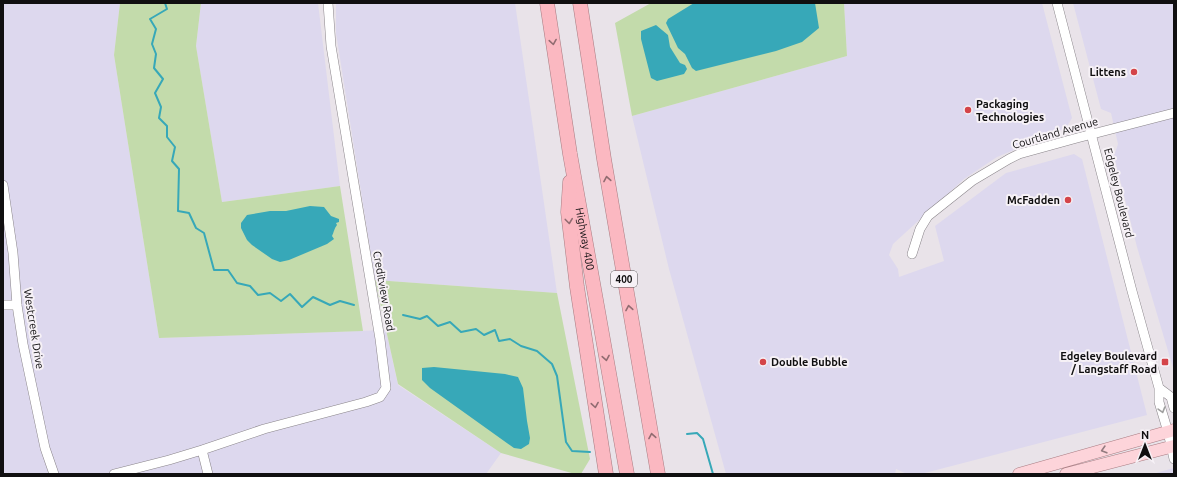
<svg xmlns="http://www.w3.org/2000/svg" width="1177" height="477" font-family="Ubuntu,sans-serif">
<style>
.industrial{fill:#ddd8ee}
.green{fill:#c3dbab}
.water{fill:#37a8b8}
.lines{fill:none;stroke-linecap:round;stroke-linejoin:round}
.stream{stroke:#37a8b8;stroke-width:2}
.minor-casing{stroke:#8a858a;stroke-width:10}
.major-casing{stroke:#a97d83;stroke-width:13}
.highway-casing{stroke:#a97d83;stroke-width:15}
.minor{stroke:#fff;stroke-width:9}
.major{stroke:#fdd4da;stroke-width:12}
.highway{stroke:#fbb8c1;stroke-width:14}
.oneway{stroke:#916c71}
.oneway2{stroke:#9f9f9f}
.oneway3{stroke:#927b7f}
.poi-dot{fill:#d44449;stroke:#f6f1f6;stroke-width:1.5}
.labels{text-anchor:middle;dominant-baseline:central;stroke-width:4;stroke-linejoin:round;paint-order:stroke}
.shield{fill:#f6f1f6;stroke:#555355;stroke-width:1}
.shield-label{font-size:10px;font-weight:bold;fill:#100f10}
.poi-label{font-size:11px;font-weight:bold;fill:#100f10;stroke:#f6f1f6;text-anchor:end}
.street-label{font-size:11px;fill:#100f10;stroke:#f6f1f6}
</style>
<rect width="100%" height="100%" fill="#e9e3e9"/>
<!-- industrial -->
<path class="industrial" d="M3 3H120L114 55 159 338 386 330 398 385 501 453 486 474H3Z
M201 3H318L340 186 222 202 196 46Z
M336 3H515L557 293 375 280 336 33Z
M844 3H1042L1072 118 1066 128 997 157 964 179 893 244 889 255 898 269 899 277 944 261 935 226 1006 173 1074 154 1082 159 1147 415 921 474H907L896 469 895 474H726L669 269 632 116 847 56Z
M1073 3H1174V371L1137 247 1114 156 1118 144 1111 113 1101 109Z
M1174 468V474H1153L1163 471Z"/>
<!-- green -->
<path class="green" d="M120 3H201L196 46 222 202 340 186 363 331 159 338 114 55Z
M651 3H844L847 56 632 116 615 23Z
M375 280 557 293 590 459 581 474H575L501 453 398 384Z"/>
<!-- water -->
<path class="water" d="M694 3H815L819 28 802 42 776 51 696 71 692 68 685 54 678 48 666 23 668 19Z
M656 25 668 35 670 47 680 63 685 65 687 69 684 74 657 81 651 78 641 39V31Z
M310 206 324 207 331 216 339 219V222L336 223 337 225C334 229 334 232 332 236L334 239 327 244 289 260 280 262 272 259 252 245 247 240 241 228V223L247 215 270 211H286Z
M434 367 505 374 518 377 523 388 527 421 530 438 529 444 521 449 514 448 430 388 422 380V368Z"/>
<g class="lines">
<!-- stream -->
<path class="stream" d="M165 3 167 9 150 19 156 29 152 44 156 54 154 68 163 79 155 93 161 107 159 118 167 126V137L175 147 172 161 179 169 178 211 189 213 196 228 204 233 214 270H228L237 283 250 286 258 295 270 293 281 301 290 294 302 307 313 297 330 305 340 301 354 305
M403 315 420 319 427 316 438 326 450 322 461 332 476 329 484 335 495 330 499 341 510 339 521 346 537 351 552 364 557 376 566 442 572 451 590 452
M687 434 697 433 703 439 713 474"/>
<!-- minor casing -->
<g class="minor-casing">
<path id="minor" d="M1057 3 1132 291 1159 388V402L1168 432 1174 459
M3 185 13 253 17 305 23 344 45 448 54 474
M912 254 920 229 928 216 972 181 1009 159 1019 154 1077 138 1174 113
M3 305H17
M1159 388 1171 397 1174 408
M202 450 208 474
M114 474 169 460 202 450 264 429 366 402 380 397 386 388 380 339 331 46 328 3"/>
</g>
<!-- major casing -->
<g class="major-casing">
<path id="major" d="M1019 474 1174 430
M1066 474 1174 446"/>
</g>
<!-- highway casing -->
<g class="highway-casing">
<g id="highway">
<path id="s1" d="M547 3 570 154 627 474"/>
<path d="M580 3 604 159 658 474"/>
<path d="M570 182 568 212 577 287 606 474"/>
</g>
</g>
<!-- minor -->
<use href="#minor" class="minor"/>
<!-- major -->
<use href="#major" class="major"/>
<!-- highway -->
<use href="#highway" class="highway"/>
</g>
<!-- one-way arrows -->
<defs><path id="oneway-chevron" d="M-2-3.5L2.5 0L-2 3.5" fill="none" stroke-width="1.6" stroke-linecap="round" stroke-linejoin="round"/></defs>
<g class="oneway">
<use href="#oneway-chevron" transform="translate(553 42) rotate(81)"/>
<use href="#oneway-chevron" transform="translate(607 179) rotate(-100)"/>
<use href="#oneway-chevron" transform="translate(569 221) rotate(83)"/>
<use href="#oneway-chevron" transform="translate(629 308) rotate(-100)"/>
<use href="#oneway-chevron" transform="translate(606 358) rotate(80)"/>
<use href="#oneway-chevron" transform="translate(595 405) rotate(81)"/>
<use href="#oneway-chevron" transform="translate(652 436) rotate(-100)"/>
</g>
<use class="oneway2" href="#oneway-chevron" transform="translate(1162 410) rotate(74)"/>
<use class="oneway3" href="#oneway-chevron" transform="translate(1104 450) rotate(164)"/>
<!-- markers -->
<g class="poi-dot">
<circle cx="1134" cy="72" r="4"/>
<circle cx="968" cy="110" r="4"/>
<circle cx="1068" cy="200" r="4"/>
<circle cx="763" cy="362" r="4"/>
<rect x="1161" y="358" width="8" height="8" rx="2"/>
</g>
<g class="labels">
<!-- shield labels -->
<rect class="shield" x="611" y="271" width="26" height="16" rx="3"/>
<g class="shield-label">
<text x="624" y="279">400</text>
</g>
<!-- poi labels -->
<g class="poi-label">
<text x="1126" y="72">Littens</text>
<text x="976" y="104" text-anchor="start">Packaging<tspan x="976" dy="13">Technologies</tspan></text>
<text x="1060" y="200">McFadden</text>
<text x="1157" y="356">Edgeley Boulevard<tspan x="1157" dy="13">/ Langstaff Road</tspan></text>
<text x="771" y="362" text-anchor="start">Double Bubble</text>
</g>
<!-- street labels -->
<g class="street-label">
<text transform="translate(1055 133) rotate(-16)">Courtland Avenue</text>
<text transform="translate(1119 193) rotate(76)">Edgeley Boulevard</text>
<text stroke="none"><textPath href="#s1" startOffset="239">Highway 400</textPath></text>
<text transform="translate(384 291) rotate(80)">Creditview Road</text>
<text transform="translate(34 329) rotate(81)">Westcreek Drive</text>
</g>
</g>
<!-- border -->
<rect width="1177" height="477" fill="none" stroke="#100f10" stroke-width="8"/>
<!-- north arrow -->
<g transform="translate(1145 445)" stroke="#f6f1f6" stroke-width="3" paint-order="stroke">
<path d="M0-3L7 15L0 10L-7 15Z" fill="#100f10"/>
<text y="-6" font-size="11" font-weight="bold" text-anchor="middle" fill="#100f10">N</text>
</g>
</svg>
